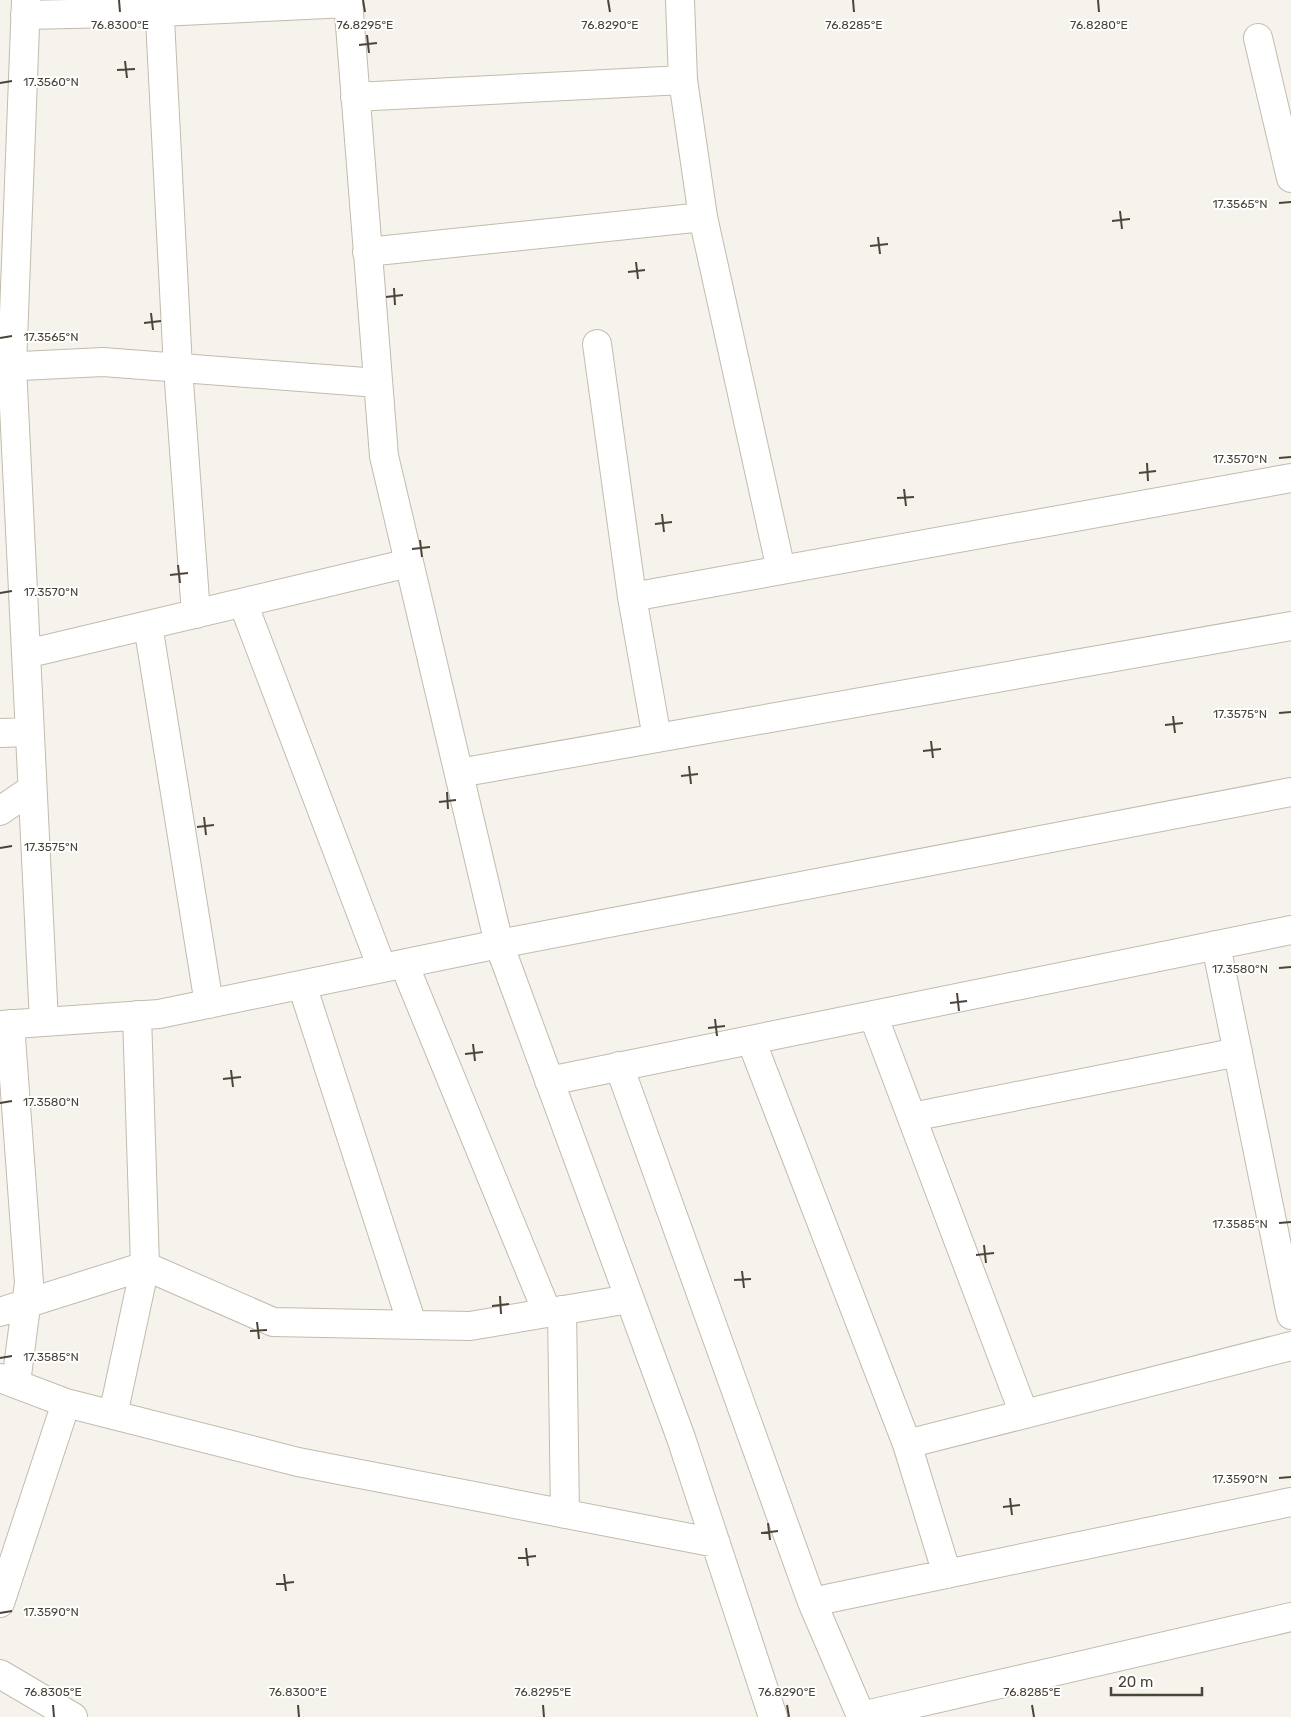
<svg xmlns="http://www.w3.org/2000/svg" width="1291" height="1717" font-family="Rubik,sans-serif">
<style>
.lines{fill:none;stroke-linecap:round;stroke-linejoin:round}
.minor-casing{stroke:#c2bbae;stroke-width:30}
.minor{stroke:#fff;stroke-width:28}
.ticks{fill:none;stroke:#4b4439;stroke-width:2}
.ticks-label{font-size:12px;text-anchor:middle;fill:#4b4439;stroke:#fff;stroke-width:4;stroke-linejoin:round;paint-order:stroke}
</style>
<rect width="100%" height="100%" fill="#f6f3ec"/>
<g class="lines">
<!-- minor casing -->
<g class="minor-casing">
<path id="minor" d="M26 0 12 366 44 1022
M159 0 178 368 196 614
M348 0 384 456 499 944 681 1438 773 1717
M680 0 683 80 703 217 781 570
M25 15 160 12 348 3
M1258 38 1291 178
M355 97 683 80
M367 252 703 217
M597 344 632 597 657 738
M0 367 103 362 378 383
M632 597 1291 478
M243 603 382 968
M148 625 209 1004
M26 654 409 563
M0 733 29 732
M459 773 1291 626
M0 811 32 789
M1216 945 1291 1315
M404 964 547 1312
M302 985 412 1324
M137 1015 145 1266 273 1322 470 1326 629 1299
M873 1015 1024 1414
M10 1024 29 1283 16 1383
M0 1025 159 1014 499 944 1291 792
M751 1040 907 1444 1291 1346
M619 1066 812 1602 1291 1502
M549 1081 1291 930
M912 1117 1238 1052
M562 1310 565 1514
M0 1312 145 1266 113 1415
M0 1378 66 1403
M907 1444 947 1574
M812 1602 861 1716 1291 1617
M0 1603 66 1403 298 1462 716 1543
M0 1674 73 1717"/>
</g>
<!-- minor -->
<use href="#minor" class="minor"/>
</g>
<!-- ticks -->
<path class="ticks" d="M119 0 120 12M363 0 365 12M608 0 610 12M853 0 854 12M1098 0 1099 12M367 35 369 53M359 45 377 43M125 61 127 78M117 70 135 69M0 83 12 81M1279 203 1291 202M1120 211 1122 229M1112 221 1130 219M878 237 880 254M870 246 888 244M636 262 638 279M628 272 645 270M394 288 395 305M386 297 403 295M151 313 153 330M144 323 161 321M0 338 12 336M1279 458 1291 457M1147 463 1148 481M1139 473 1156 471M904 489 906 506M897 498 914 497M662 514 664 532M655 524 672 522M420 540 422 557M412 549 430 547M178 565 180 583M170 575 188 573M0 593 12 591M1279 713 1291 712M1173 716 1175 733M1165 725 1183 723M931 741 933 758M923 751 941 749M689 766 691 784M681 776 698 774M447 792 448 809M439 802 456 800M204 817 206 835M197 827 214 825M0 848 12 846M1279 968 1291 967M957 993 959 1011M950 1003 967 1001M715 1019 717 1036M708 1028 725 1026M473 1044 475 1061M465 1054 483 1052M231 1070 233 1087M223 1079 241 1077M0 1103 12 1101M1279 1223 1291 1222M984 1245 986 1263M976 1255 994 1253M742 1271 744 1288M734 1280 751 1279M500 1296 501 1314M492 1306 509 1304M257 1322 259 1339M250 1331 267 1330M0 1358 12 1356M1279 1478 1291 1477M1010 1498 1012 1515M1003 1507 1020 1505M768 1523 770 1540M761 1533 778 1531M526 1548 528 1566M518 1558 536 1556M284 1574 286 1591M276 1584 294 1582M0 1613 12 1611M53 1705 54 1717M298 1705 299 1717M543 1705 544 1717M787 1705 789 1717M1032 1705 1034 1717"/>
<g class="ticks-label">
<text x="120" y="29">76.8300°E</text>
<text x="365" y="29">76.8295°E</text>
<text x="610" y="29">76.8290°E</text>
<text x="854" y="29">76.8285°E</text>
<text x="1099" y="29">76.8280°E</text>
<text x="51" y="86">17.3560°N</text>
<text x="1240" y="208">17.3565°N</text>
<text x="51" y="341">17.3565°N</text>
<text x="1240" y="463">17.3570°N</text>
<text x="51" y="596">17.3570°N</text>
<text x="1240" y="718">17.3575°N</text>
<text x="51" y="851">17.3575°N</text>
<text x="1240" y="973">17.3580°N</text>
<text x="51" y="1106">17.3580°N</text>
<text x="1240" y="1228">17.3585°N</text>
<text x="51" y="1361">17.3585°N</text>
<text x="1240" y="1483">17.3590°N</text>
<text x="51" y="1616">17.3590°N</text>
<text x="53" y="1696">76.8305°E</text>
<text x="298" y="1696">76.8300°E</text>
<text x="543" y="1696">76.8295°E</text>
<text x="787" y="1696">76.8290°E</text>
<text x="1032" y="1696">76.8285°E</text>
</g>
<!-- scale -->
<path d="M1111 1687v8h91v-8" fill="none" stroke="#4b4439" stroke-width="2.5"/>
<text x="1118" y="1687" font-size="15" fill="#4b4439" stroke="#ffffff" stroke-width="4" paint-order="stroke">20 m</text>
</svg>
